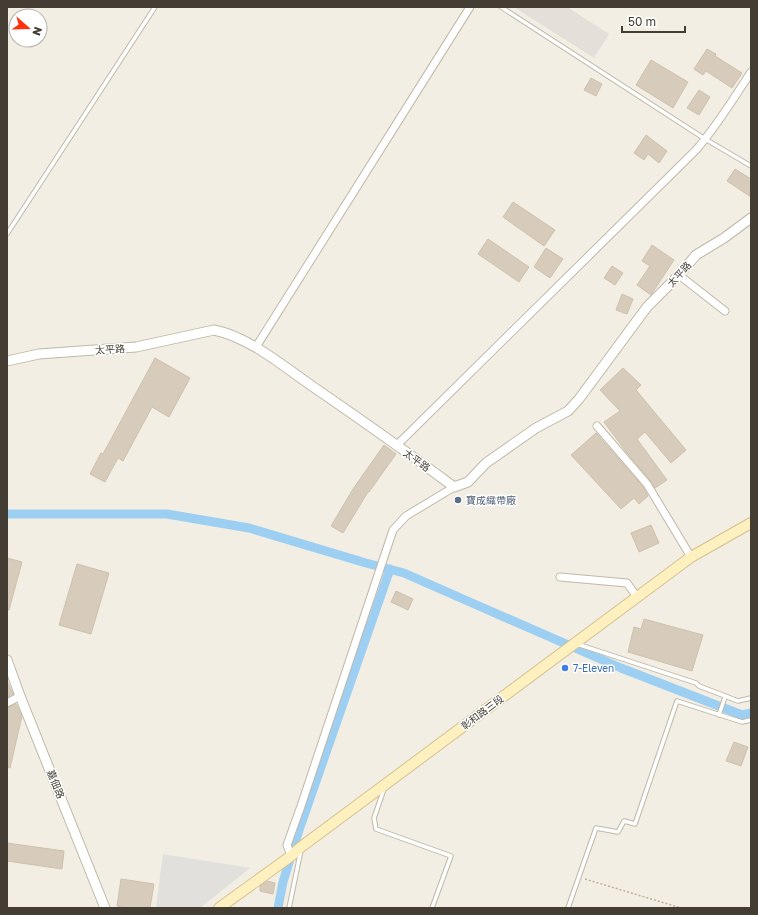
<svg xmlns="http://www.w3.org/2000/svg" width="758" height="915" font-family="'Golos Text','Noto Sans TC',sans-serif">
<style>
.industrial{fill:#e4dfd8}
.parking{fill:#e2e0dc}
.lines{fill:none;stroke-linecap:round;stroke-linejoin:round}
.canal{stroke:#9ccff2;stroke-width:9}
.building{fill:#d7ccbb;stroke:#cfc1ab}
.service-casing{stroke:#c1b8a8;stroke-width:5.5}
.minor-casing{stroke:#c1b8a8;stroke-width:9}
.tertiary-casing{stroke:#c1b8a8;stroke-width:11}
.secondary-casing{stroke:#d4c291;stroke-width:12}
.path{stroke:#c0b196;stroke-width:1.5;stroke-dasharray:2 2;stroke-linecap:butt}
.service{stroke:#fff;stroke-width:3.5}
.minor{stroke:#fff;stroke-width:7}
.tertiary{stroke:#fff;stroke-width:9}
.secondary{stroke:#fff0c0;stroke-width:10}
.service-dot{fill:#5c6f8a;stroke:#fff;stroke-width:1.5}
.shop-dot{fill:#3f7fe0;stroke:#fff;stroke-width:1.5}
.labels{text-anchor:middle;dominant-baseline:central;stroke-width:3;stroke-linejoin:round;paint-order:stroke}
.street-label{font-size:10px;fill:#443d33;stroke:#fff}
.service-label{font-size:10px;fill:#4e5e75;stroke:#fff;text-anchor:start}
.shop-label{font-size:10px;fill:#366cbe;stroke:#fff;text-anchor:start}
</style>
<rect width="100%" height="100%" fill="#f2eee3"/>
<!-- industrial -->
<path class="industrial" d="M514 7H567L609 34 594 58Z"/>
<!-- parking -->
<path class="parking" d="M163 854 250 868 200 908H156Z"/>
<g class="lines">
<!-- canal -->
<path class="canal" d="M7 514H167L249 528 366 563 404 573 479 606 621 668 742 715 751 713
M278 908 283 882 299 830 390 569"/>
</g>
<!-- building -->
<path class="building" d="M707 49 716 54 715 56 742 73 732 88 706 71 703 75 694 69Z
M651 60 688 82 673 108 636 85Z
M591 78 602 84 596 96 584 90Z
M699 90 710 97 699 115 687 108Z
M646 135 667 151 659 163 648 154 644 160 634 153Z
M735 169 751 179V197L727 181Z
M513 202 555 230 544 246 503 217Z
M488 239 529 267 519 282 478 254Z
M652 245 674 260 651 295 637 285 650 266 642 261Z
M546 248 563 259 550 278 534 267Z
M612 266 623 273 615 285 604 278Z
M622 294 633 299 627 314 616 310Z
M155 358 190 378 169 417 152 407 123 461 118 458 105 482 90 474 101 453 103 454Z
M623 368 641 385 636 390 686 450 671 463 645 432 637 439 667 480 655 488 651 481 627 453 604 422 620 411 600 390Z
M596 433 643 487 648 496 639 504 634 498 621 509 571 455Z
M384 445 396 454 369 492H368L343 533 331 526 353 489Z
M651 525 659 543 639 552 631 533Z
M7 558 22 562 9 610H7Z
M77 564 109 573 91 634 59 625Z
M396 591 413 599 408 610 391 602Z
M644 619 703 635 692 671 628 652 634 627 641 629Z
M7 681 13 694 7 697Z
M16 704 22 716 10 768 7 767V708Z
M734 742 748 747 741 766 726 761Z
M7 843 64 851 62 869 7 861Z
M121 879 154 884 150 908H129L117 906Z
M267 881 275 883 273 894 260 891V886Z"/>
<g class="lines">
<!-- service casing -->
<g class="service-casing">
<path id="service" d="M501 7 705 139 751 166
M7 234 155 7
M577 644 696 683 699 686 738 701 751 698
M719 715 725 697
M384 789 374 818 376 829 451 856 432 908
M289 908 301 850
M568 908 596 828 618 832 624 821 635 824 677 701 742 722 751 720"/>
</g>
<!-- minor casing -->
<g class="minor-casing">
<path id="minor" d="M679 275 725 311
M256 347 470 7
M597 426 647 484 691 557
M397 445 696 150C717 126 734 98 751 72
M560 577 627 583 637 597
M7 703 20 696
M291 856 287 845 301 806 393 530 406 516 454 487"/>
</g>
<!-- tertiary casing -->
<g class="tertiary-casing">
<path id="tertiary" d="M7 361 39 354 136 347 214 330C249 337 283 366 312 386 360 419 407 452 454 487L468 482 486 463 536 428 568 411 579 399 647 307 679 275 696 255 724 238 751 218
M7 660 20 696 105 908"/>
</g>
<!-- secondary casing -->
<g class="secondary-casing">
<path id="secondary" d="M219 908 291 856 301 847 691 557 751 523"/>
</g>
<!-- path -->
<path class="path" d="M585 879 681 908"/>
<!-- service -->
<use href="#service" class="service"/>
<!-- minor -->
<use href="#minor" class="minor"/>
<!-- tertiary -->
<use href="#tertiary" class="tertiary"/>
<!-- secondary -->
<use href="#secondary" class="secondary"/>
</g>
<!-- markers -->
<circle class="service-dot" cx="458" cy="500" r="4"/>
<circle class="shop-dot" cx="565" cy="668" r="4"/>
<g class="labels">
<!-- street labels -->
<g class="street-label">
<text transform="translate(679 274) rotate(-48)">太平路</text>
<text transform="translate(110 349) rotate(-4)">太平路</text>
<text transform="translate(417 460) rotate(36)">太平路</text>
<text transform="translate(482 712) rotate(-37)">彰和路三段</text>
<text transform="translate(56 784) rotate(68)">嘉佃路</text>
</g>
<!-- service labels -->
<g class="service-label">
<text x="466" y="500">寶成織帶廠</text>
</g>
<!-- shop labels -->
<g class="shop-label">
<text x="573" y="668">7-Eleven</text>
</g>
</g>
<!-- border -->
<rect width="758" height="915" fill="none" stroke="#443d33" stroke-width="16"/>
<!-- north arrow -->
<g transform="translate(28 28) rotate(110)"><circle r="19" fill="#ffffff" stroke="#b4b1ad"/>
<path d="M0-3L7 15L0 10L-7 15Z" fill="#ff320d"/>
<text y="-6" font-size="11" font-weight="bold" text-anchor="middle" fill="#443d33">N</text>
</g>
<!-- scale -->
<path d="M622 26v6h63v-6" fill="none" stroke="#443d33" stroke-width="2"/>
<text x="628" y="26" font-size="12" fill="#443d33" stroke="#ffffff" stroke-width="3" paint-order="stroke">50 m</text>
</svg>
